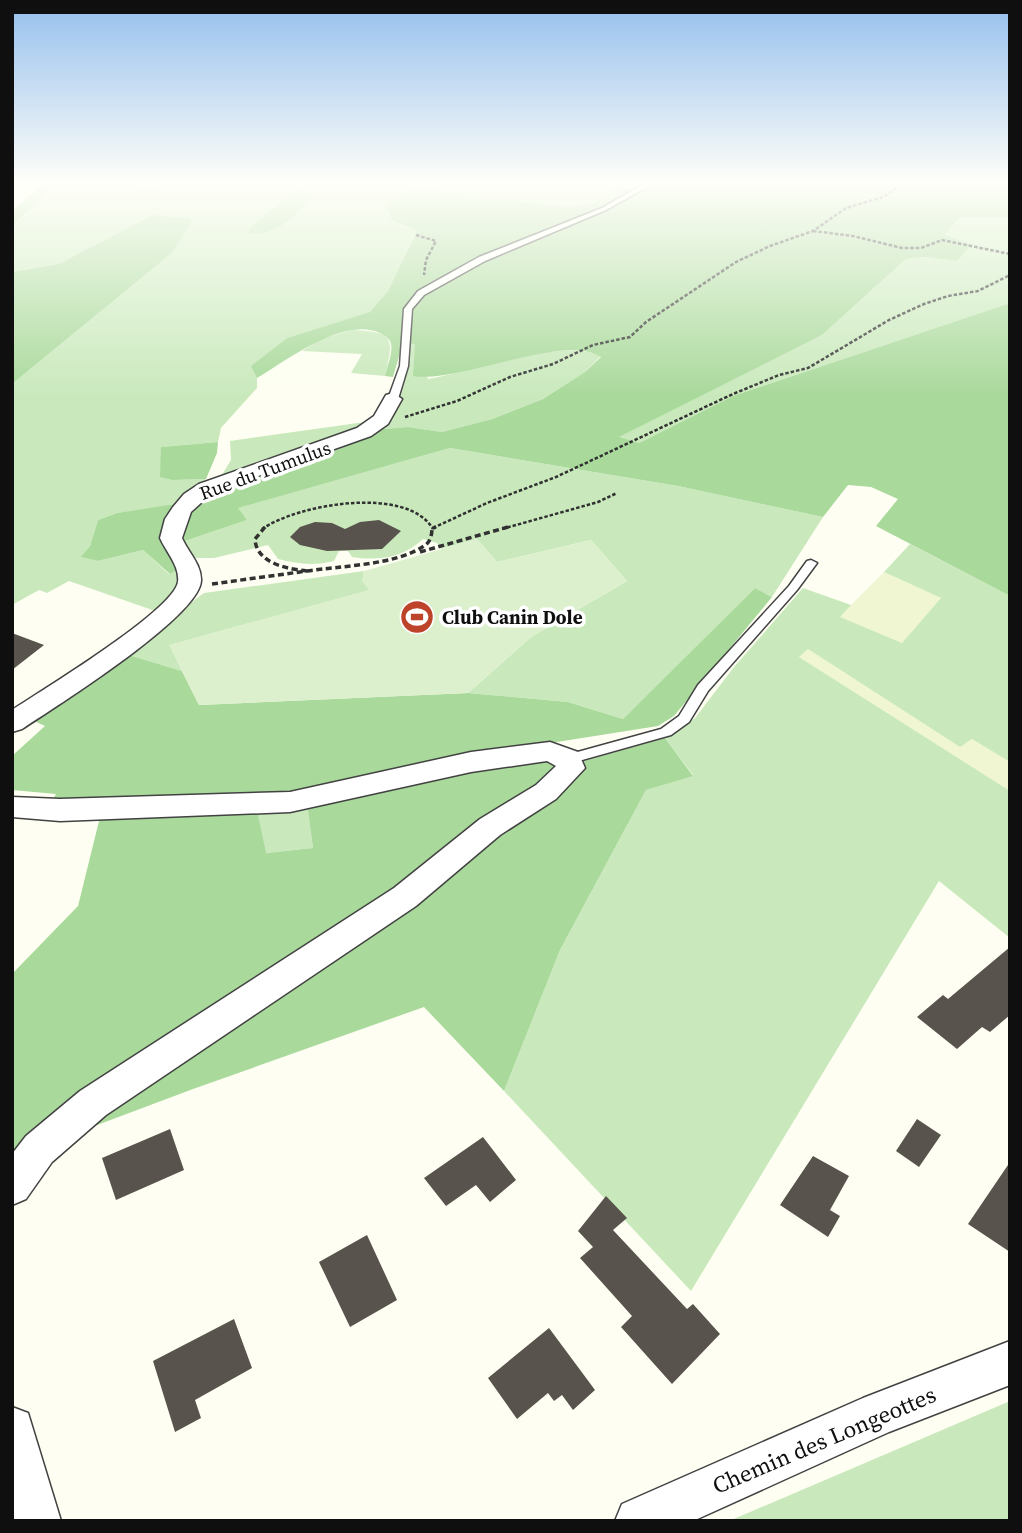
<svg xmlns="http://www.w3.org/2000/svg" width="1022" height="1533" font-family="'Source Serif 4',serif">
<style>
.farmland{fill:#f0f5d2}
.green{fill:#c9e9bc}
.forest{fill:#a9d99b}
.pitch{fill:#dcf0ce}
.building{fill:#58534c}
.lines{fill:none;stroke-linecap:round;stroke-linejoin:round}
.lane-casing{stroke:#424242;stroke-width:3}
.street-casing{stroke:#424242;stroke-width:3}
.path-far1{stroke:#313131;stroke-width:2.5;stroke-dasharray:3.5 2;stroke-linecap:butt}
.path{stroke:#313131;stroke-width:3.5;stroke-dasharray:6 3.5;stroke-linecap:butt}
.lane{fill:#fff;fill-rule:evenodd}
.street{fill:#fff;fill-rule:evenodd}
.labels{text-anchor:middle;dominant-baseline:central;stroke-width:7;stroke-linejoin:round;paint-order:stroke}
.street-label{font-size:19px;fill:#0f0f0f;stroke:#fff}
.poi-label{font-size:19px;font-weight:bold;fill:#0f0f0f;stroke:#fff;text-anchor:start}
.near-street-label{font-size:23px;fill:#0f0f0f;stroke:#fff}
</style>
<rect width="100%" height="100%" fill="#fefff2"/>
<!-- farmland -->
<path class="farmland" d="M884 572 941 598 902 643 839 617Z
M808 649 960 747 972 739 1010 762V791L799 657Z"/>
<!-- green -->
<path class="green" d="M59 182 157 186 168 182H626L594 203 570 207 431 190 392 219 417 231 388 291 371 312 287 338 252 366 257 378V388L221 428 218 442 161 447 173 480 206 479 183 494 178 505 117 513 98 520 90 546 82 557 98 561 143 550 169 574 182 567V584L161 613 69 581 47 593 39 590 12 605V384L172 253 152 215 59 264 12 272V226Z
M997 215 1010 217V303L733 396 639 443 618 437 822 335 906 259 925 257 957 261 944 236 960 217Z
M352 330C395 332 394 337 385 376L351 373 362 354 302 351 321 339Z
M411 343 415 344 428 379C471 372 564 337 601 356L585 372 543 399 492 419 442 432 408 427 383 429C403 404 407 374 411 343Z
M372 421 361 429 220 478 231 460 230 441Z
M450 448 678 486 823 517 772 597 755 588 623 719 568 702 468 693 531 637 627 581 591 540 497 562 477 539 441 549 437 543 423 539C403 558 379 561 352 557L348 551H339L334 561C314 566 297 564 278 559L268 545 214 558H191L182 542 247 520 237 508Z
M910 544 1010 596V762L972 739 960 747 808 649 799 657 1010 791V938L939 881 691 1291 504 1091 560 950 646 790 693 775 665 738 695 718 734 667 803 588 851 605 840 617 902 643 941 598 884 572Z
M364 571 363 581 370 590 170 645 182 671 122 653 204 593Z
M307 804 313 848 265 853 257 810Z
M1010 1401V1521H729Z"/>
<!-- forest -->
<path class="forest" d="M45 182H59L12 226V211Z
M626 182H1010V217H960L945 235 971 245 957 261 925 257 906 259 822 335 619 437 639 443 733 396 1010 303V596L876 526 898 499 871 487 848 485 823 517 678 486 450 448 238 508 247 520 182 542C180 528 181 519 189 507 208 481 346 441 383 429L408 427 442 432 492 419 543 399 585 372 601 357C564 332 460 384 413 376L415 344 403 343 393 377 385 376C387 367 393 353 391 344 390 338 385 336 380 333 344 316 287 360 257 378L251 366 287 338 370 312 388 291 417 231 391 219 386 203 406 192 431 190 570 207 594 203Z
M297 190 309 193 312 198C293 217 278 235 249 234V228Z
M152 215 193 219 172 253 12 384V272L59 264Z
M218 442 217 453 206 479 173 480 160 477 161 447Z
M169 505H178L182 567 170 574 143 550 98 561 81 557 90 546 98 520 117 513Z
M755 588 772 597 674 716 658 726 519 748 296 791 252 795 51 803 56 794 12 790V756L45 726 32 720 122 653 182 671 199 705 468 693 568 702 623 719Z
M665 738 693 776 646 790 560 950 504 1091 424 1007 193 1089 12 1157V974L78 906 101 813 257 810 266 853 313 848 307 804 538 758 574 775 584 761Z"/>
<!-- pitch -->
<path class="pitch" d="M477 539 497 562 591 540 627 581 531 637 468 693 199 705 169 645 369 590 362 581 364 571Z"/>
<!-- building -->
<path class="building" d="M379 520 401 531 382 549 327 551 300 545 290 537 300 527 315 522 332 523 345 529 360 522Z
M12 633 44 645 12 670Z
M1010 947V1015L990 1032 982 1027 957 1049 917 1017 943 995 948 999Z
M917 1119 941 1135 919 1167 896 1151Z
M170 1129 184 1170 116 1200 102 1158Z
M483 1137 516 1180 490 1202 476 1185 446 1206 424 1178Z
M813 1156 849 1176 830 1210 840 1216 828 1237 780 1205Z
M1010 1162V1252L968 1224Z
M606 1196 627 1218 613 1230 687 1309 693 1304 720 1334 672 1384 621 1327 632 1316 580 1258 593 1247 578 1231Z
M367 1235 397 1300 350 1327 319 1262Z
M234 1319 252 1368 195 1400 201 1418 175 1432 153 1361Z
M549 1328 595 1390 573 1410 562 1395 554 1401 548 1393 517 1419 488 1378Z"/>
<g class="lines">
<!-- lane casing -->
<g class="lane-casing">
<path id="lane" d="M647 182H656L606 210 485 261 424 295 412 309 408 366 398 399 390 401 388 399 400 366 404 309 418 291 479 257 602 208Z
M811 560 817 563 797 590 708 691 689 722 671 735 568 764 563 762 561 759 563 756 661 729 679 716 698 685 789 586 807 561Z"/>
</g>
<!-- street casing -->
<g class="street-casing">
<path id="street" d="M393 393 402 399 388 424 371 436 213 492 191 512 182 538C188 552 202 565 201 581 199 617 55 707 22 729L12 732V710C41 691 173 611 178 582 180 566 166 552 160 538L165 519 173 507 184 494 199 484 357 428 374 416 386 395Z
M550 742 578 752 585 768 556 799 500 835 416 906 106 1115 52 1162 26 1199 12 1205V1154L26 1136 80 1091 394 888 480 819 536 785 556 766 547 761 471 772 290 812 60 821 12 817V797L60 799 290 792 471 752Z
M1010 1341V1385L889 1432 693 1521H615L622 1504 863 1398Z
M12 1407 28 1413 61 1521H13Z"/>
</g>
<!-- path-far1 -->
<path class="path-far1" d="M813 231 853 236 902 248H921L942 240 1010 254
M416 235 436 241 426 260 424 275
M405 417 457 401 510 377 553 364 593 345 630 337 646 322 736 262 770 246 813 231 846 208 883 197 906 182
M433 528 487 503 556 477 733 394 779 375 808 368 889 320 924 304 948 296 978 291 1010 275
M262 529C298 504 407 485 433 529
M502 529 598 502 617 493"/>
<!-- path -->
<path class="path" d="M265 527 255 539C256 563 287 569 307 571
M433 528 436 527
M420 552 508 527
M307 571C341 566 396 565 424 546 431 542 432 534 432 527
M212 584 307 571"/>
<!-- lane -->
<use href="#lane" class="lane"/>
<!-- street -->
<use href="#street" class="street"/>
</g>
<!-- sky -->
<linearGradient id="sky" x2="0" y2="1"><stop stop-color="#95bfed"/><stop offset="0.46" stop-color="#fffff9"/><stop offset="1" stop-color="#fffff9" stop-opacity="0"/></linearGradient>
<rect width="1022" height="397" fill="url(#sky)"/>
<!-- icons -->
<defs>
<g id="stadium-disc" transform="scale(1.75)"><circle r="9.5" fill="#bd442a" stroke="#fff"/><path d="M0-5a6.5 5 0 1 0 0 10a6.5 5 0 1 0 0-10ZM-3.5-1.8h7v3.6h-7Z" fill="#fff"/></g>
</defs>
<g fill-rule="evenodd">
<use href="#stadium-disc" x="417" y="617"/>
</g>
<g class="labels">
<!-- street labels -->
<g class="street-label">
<text transform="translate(265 470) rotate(-20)">Rue du Tumulus</text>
</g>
<!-- poi labels -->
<g class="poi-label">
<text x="442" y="617">Club Canin Dole</text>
</g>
<!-- near-street labels -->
<g class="near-street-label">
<text transform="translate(824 1440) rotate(-23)">Chemin des Longeottes</text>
</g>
</g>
<!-- border -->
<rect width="1022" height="1533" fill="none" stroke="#0f0f0f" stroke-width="28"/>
</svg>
